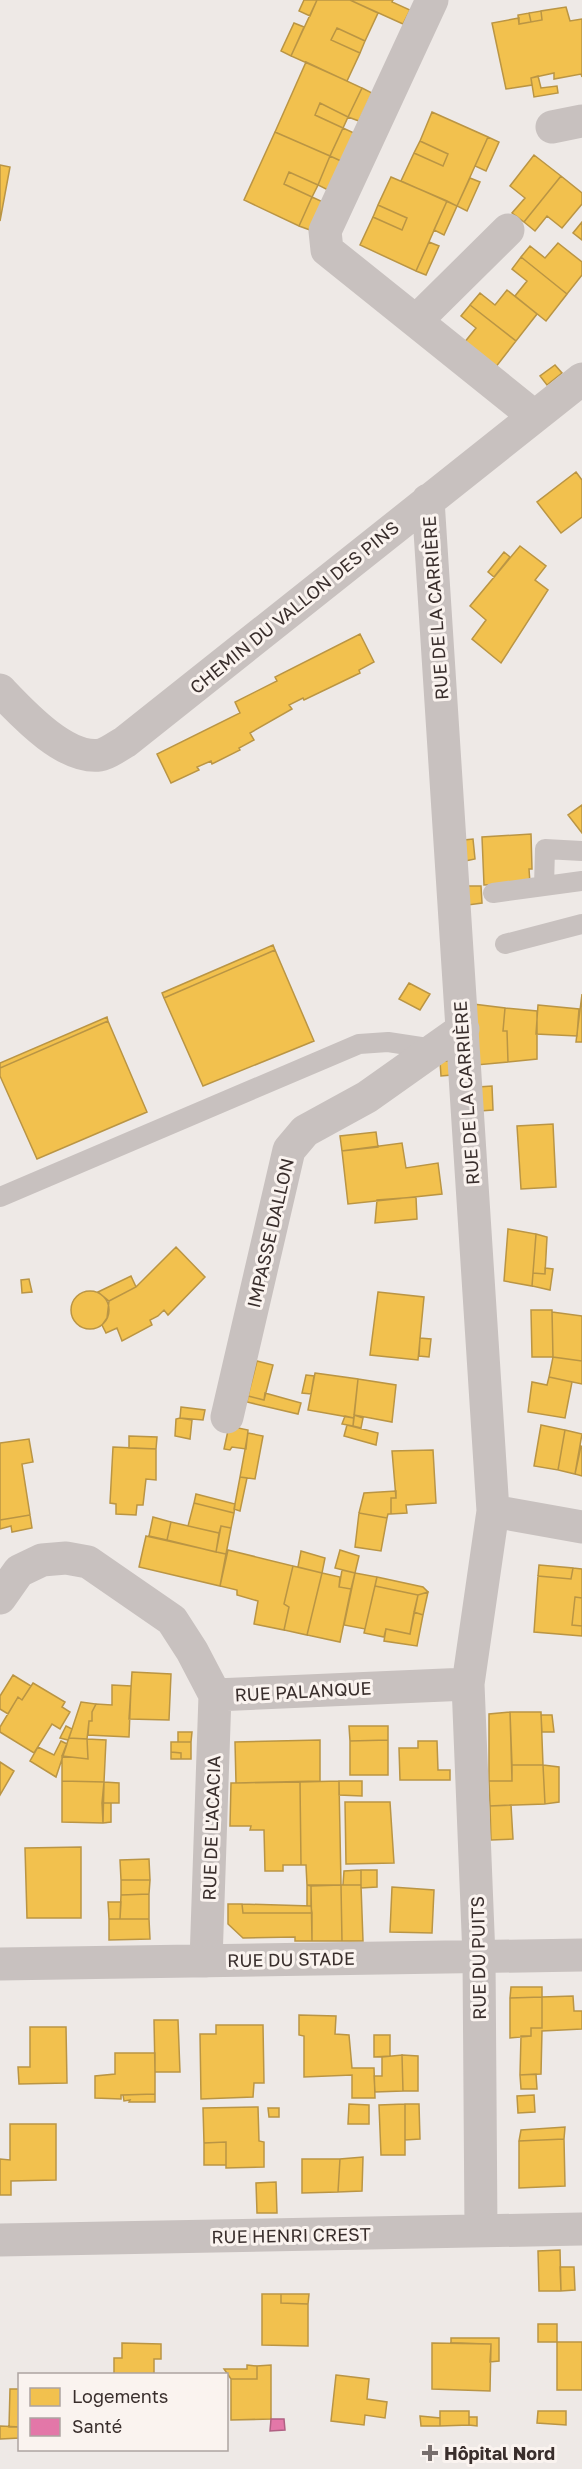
<svg xmlns="http://www.w3.org/2000/svg" width="582" height="2469" font-family="'Golos Text',sans-serif">
<style>
.homes{fill:#f2c14e;stroke:#ba9544;stroke-width:1.5}
.health{fill:#e377a8;stroke:#b06183;stroke-width:1.5}
.lines{fill:none;stroke-linecap:round;stroke-linejoin:round}
.lane{stroke:#c8c1bf;stroke-width:20}
.street{stroke:#c8c1bf;stroke-width:33}
.poi-dot{fill:#786f6d;stroke:#faf3ef;stroke-width:2}
.labels{text-anchor:middle;dominant-baseline:central;stroke-width:6;stroke-linejoin:round;paint-order:stroke}
.street-label{font-size:18px;fill:#392e2c;stroke:#faf3ef}
.poi-label{font-size:18px;font-weight:bold;fill:#392e2c;stroke:#faf3ef;text-anchor:start}
</style>
<rect width="100%" height="100%" fill="#eee9e6"/>
<!-- homes -->
<path class="homes" d="M304 0H317L310 16 299 11Z
M317 0H350L378 13 365 41 337 28 331 40 360 53 347 81 291 56Z
M350 0H393L392 2 410 10 403 24Z
M566 7 570 21 582 19V77L581 74 554 79V73L531 78 532 85 506 89 492 23 519 18V24L542 20 541 11Z
M541 11 542 20 531 22 529 13Z
M529 13 531 22 519 24 518 15Z
M294 23 304 27 291 56 281 51Z
M337 28 365 41 360 53 331 40Z
M306 62 362 88 348 117 320 103 315 115 343 128 330 156 275 132Z
M538 76 541 88 557 86 558 93 534 97 531 78Z
M362 88 372 93 359 121 348 117Z
M320 103 348 117 343 128 315 115Z
M432 112 488 137 457 206 401 181 414 153 443 166 448 154 420 141Z
M343 128 354 133 341 161 330 156Z
M275 132 330 156 318 185 289 172 284 184 312 197 299 226 244 200Z
M488 137 499 142 486 171 475 166Z
M420 141 448 154 443 166 414 153Z
M534 155 561 176 524 222 512 213 525 198 510 186Z
M330 156 341 161 328 190 318 185Z
M0 165 10 167 0 221Z
M289 172 318 185 312 197 284 184Z
M561 176 582 193V204L562 228 547 216 535 231 524 222Z
M391 177 447 201 416 271 360 245 373 217 402 230 407 218 378 205Z
M470 178 480 182 467 211 457 206Z
M312 197 323 202 310 230 299 226Z
M447 201 457 206 444 235 434 230Z
M378 205 407 218 402 230 373 217Z
M582 222V240L573 233Z
M429 242 439 246 426 275 416 271Z
M558 243 582 262V275L567 294 521 257 530 246 545 258Z
M521 257 567 294 546 321 515 296 527 281 512 269Z
M507 290 537 314 516 341 470 305 480 293 495 305Z
M470 305 516 341 495 368 464 343 476 328 461 316Z
M555 365 562 373 547 385 540 376Z
M576 472 582 480V517L561 533 537 502Z
M520 546 546 566 535 580 548 590 501 663 472 639 486 620 470 606Z
M504 552 510 557 494 577 488 572Z
M360 634 374 662 359 670 360 673 304 700 303 698 289 705 292 709 250 733 254 740 239 748 240 750 212 764 211 761 197 767 199 770 171 783 157 754 240 713 235 702 277 681 275 677Z
M582 805V833L568 815Z
M531 834 532 869H529L530 883 484 885 482 837Z
M473 839 475 859 465 861 464 840Z
M467 886H481L482 903 468 905Z
M273 945 275 950 164 998 162 993Z
M275 950 314 1041 203 1086 164 998Z
M409 983 430 994 420 1010 399 999Z
M582 994V1042H576Z
M473 1004 505 1008 503 1031H507L508 1062 476 1065Z
M538 1005 579 1009 577 1036 536 1034Z
M505 1008 537 1011V1059L508 1062 507 1031H503Z
M107 1017 108 1021 0 1068V1063Z
M108 1021 147 1112 37 1159 0 1076V1068Z
M440 1061H451L452 1075 441 1076Z
M492 1086 493 1110 480 1111 478 1087Z
M553 1124 556 1187 521 1189 517 1126Z
M376 1132 378 1147 342 1151 340 1136Z
M402 1143 406 1168 438 1163 442 1194 348 1204 342 1151Z
M416 1197 417 1219 375 1223 377 1200Z
M508 1229 536 1234 532 1286 504 1281Z
M536 1234 547 1237 545 1274 533 1273Z
M176 1247 205 1277 168 1315 164 1310 158 1316 150 1320 152 1325 122 1341 117 1328 106 1333 102 1325 107 1318 109 1301 136 1287Z
M545 1268 553 1269 550 1290 532 1286 533 1273 545 1274Z
M131 1276 136 1287 109 1301 98 1292Z
M29 1279 32 1292 22 1293 21 1280Z
M71 1310a19 19 0 1 1 38 0a19 19 0 1 1-38 0Z
M378 1292 424 1297 418 1360 370 1355Z
M531 1310H552L553 1357H532Z
M552 1312 582 1316V1361L553 1357Z
M420 1338 431 1339 429 1357 419 1356Z
M553 1357 582 1361V1384L549 1377Z
M257 1361 273 1365 264 1400 248 1396Z
M315 1373 358 1379 354 1418 308 1410Z
M306 1375 314 1376 311 1394 302 1393Z
M549 1377 572 1382 565 1418 528 1412 532 1382 547 1385Z
M358 1379 396 1385 392 1422 354 1415Z
M265 1393 301 1403 298 1414 247 1402 248 1396 264 1400Z
M181 1407 205 1410 203 1420 180 1418Z
M354 1415 363 1418 361 1428 353 1426Z
M345 1416 354 1418 353 1426 342 1424Z
M180 1418 192 1420 190 1439 175 1436 176 1419Z
M347 1425 378 1433 376 1445 344 1436Z
M541 1425 565 1430 558 1470 534 1466Z
M229 1426 248 1430 246 1449 232 1447 230 1450 224 1449Z
M565 1430 582 1434 575 1474 558 1470Z
M248 1433 263 1436 255 1479 240 1477Z
M129 1436 157 1437 156 1449 129 1448Z
M29 1439 33 1462 22 1464 30 1515 0 1520V1443Z
M581 1446 582 1447V1476L575 1474Z
M113 1447 156 1449V1480L146 1479 143 1505H137L136 1515 116 1514V1504L110 1503Z
M433 1450 436 1503 406 1505 407 1513 391 1514V1498H396L392 1451Z
M240 1477 247 1478 240 1511 234 1509Z
M396 1491V1498H391V1514H388L387 1518 359 1513 364 1493Z
M196 1494 235 1504 234 1513 194 1503Z
M194 1503 234 1513 231 1528 221 1526 219 1533 188 1526Z
M359 1513 387 1518 381 1551 355 1547Z
M30 1515 32 1528 12 1532 11 1526 0 1529V1520Z
M153 1517 171 1522 167 1540 149 1536Z
M171 1522 219 1533 216 1552 167 1540Z
M221 1526 231 1528 226 1554 216 1552Z
M146 1536 226 1554 220 1586 139 1567Z
M228 1550 293 1566 284 1604 289 1607 284 1630 254 1624 258 1601 237 1595V1590L220 1586Z
M340 1550 359 1556 355 1573 335 1568Z
M301 1551 325 1558 322 1573 298 1567Z
M539 1565 573 1568 571 1579 538 1576Z
M293 1566 322 1573 307 1635 284 1630 289 1607 284 1604Z
M573 1568 582 1569V1598L575 1597 572 1625 582 1626V1636L534 1632 538 1576 571 1579Z
M342 1570 355 1573 351 1589 339 1587Z
M322 1573 340 1577 339 1587 351 1589 340 1642 307 1635Z
M355 1573 377 1577 365 1629 344 1625Z
M377 1577 423 1587 428 1592 418 1595 375 1586Z
M375 1586 418 1595 410 1634 386 1629 384 1637 364 1633Z
M428 1592 423 1615 414 1612 418 1595Z
M575 1597 582 1598V1626L572 1625Z
M414 1612 423 1615 417 1646 384 1641 386 1629 410 1634Z
M132 1672 171 1674 169 1720 129 1719Z
M13 1675 31 1686 22 1700 18 1697 8 1714 0 1709V1696Z
M33 1683 65 1702 62 1707 70 1712 60 1729 52 1724 34 1753 0 1732V1727L18 1697 22 1700Z
M112 1685 131 1686 129 1737 88 1735 89 1721H92V1712L96 1704 112 1705Z
M81 1702 96 1704 92 1712V1721H89L87 1739 69 1738Z
M510 1712 512 1781H489V1714Z
M510 1712H541L543 1765H512Z
M541 1715H552L554 1732H542Z
M66 1726 72 1729 68 1740 60 1738Z
M349 1726H388V1740L350 1741Z
M178 1732H192L191 1742H178Z
M69 1738 87 1739 88 1759 62 1756Z
M87 1739 106 1740 104 1782 62 1781V1756L88 1759Z
M320 1740V1781L236 1783 235 1742Z
M388 1740V1775H350V1741Z
M61 1741 67 1744 56 1777 30 1761 38 1747 54 1755Z
M418 1741H437L438 1770H450V1780H400L399 1748H418Z
M171 1742H191V1759H181V1753L171 1752Z
M171 1752 181 1753V1759H171Z
M0 1762 14 1771 0 1795Z
M512 1765H543L545 1804 490 1806 489 1781H512Z
M543 1765 559 1767V1802L545 1804Z
M62 1781 104 1782 103 1823 62 1822Z
M339 1781 341 1885H307L306 1865H301L300 1782Z
M339 1781H362V1796L339 1795Z
M104 1782 119 1783V1803H102Z
M300 1782 301 1865H283V1871H265L264 1830H250L251 1826H230L231 1783Z
M345 1802H390L394 1863 346 1864Z
M102 1803H111V1822L103 1823Z
M511 1805 513 1839 491 1840 490 1806Z
M81 1847V1918H27L25 1848Z
M149 1859 150 1880H121L120 1860Z
M361 1870V1885H343L344 1871Z
M361 1870H377V1887L361 1888Z
M121 1880H150L149 1894 121 1895Z
M307 1885 311 1886V1906H307Z
M341 1885 342 1941H312L311 1886Z
M341 1885H361L363 1941H342Z
M392 1887 434 1890 432 1933 390 1932Z
M149 1894V1919H120L121 1895Z
M108 1902H121L120 1919H109Z
M228 1904H242L243 1913H312V1941H295V1937L243 1938 228 1924Z
M242 1904 311 1906 312 1913H243Z
M109 1919H149L150 1939 109 1940Z
M511 1987H542V1997L510 1998Z
M573 1996 574 2011H582V2029L542 2031 541 2074 520 2075 521 2036H531V2028H542V1997Z
M542 1997V2028H531V2036L510 2038V1998Z
M299 2015 336 2016 335 2034 349 2035 352 2068H374L375 2098H352V2075L304 2077V2036L299 2035Z
M154 2020H178L180 2072H155Z
M216 2025H263L264 2083H254L253 2097 201 2099 200 2034H216Z
M30 2027H66L67 2083 19 2084 18 2067H30Z
M374 2035H390V2056L374 2057Z
M115 2053H155V2094L121 2095V2099L95 2098V2076L115 2074Z
M402 2055 418 2056V2091H403Z
M402 2055 403 2091 375 2092 374 2076H382V2057Z
M536 2074 537 2089H521L520 2075Z
M155 2094V2102H129L130 2100 124 2101 123 2095Z
M534 2095 535 2112 518 2113 517 2096Z
M349 2104 369 2105V2124H348Z
M405 2104H419L420 2139 405 2140Z
M405 2104V2155H381L379 2105Z
M258 2107 259 2141 264 2142V2167L226 2168V2142L204 2143 203 2108Z
M268 2108H279V2117H269Z
M10 2124H56V2180L11 2181V2195H0V2159L10 2160Z
M565 2127 564 2139 519 2141 521 2130Z
M564 2139 565 2186 519 2188V2141Z
M226 2142V2165H204V2143Z
M363 2157 362 2191 338 2192 340 2159Z
M302 2159H340L338 2192 302 2193Z
M276 2182 277 2213H257L256 2183Z
M560 2250 561 2291H539L538 2251Z
M560 2267H574L575 2290 561 2291Z
M262 2294H281V2303L308 2304V2346L262 2345Z
M281 2294H309L308 2304 281 2303Z
M538 2324H557V2342H538Z
M451 2338H499V2361L490 2362 491 2344 451 2343Z
M557 2342H582V2390H557Z
M122 2343 161 2344V2359H154V2374H114V2358H122Z
M432 2343 491 2344 490 2391 432 2389Z
M247 2365 257 2366V2379H231L224 2369H247Z
M271 2365V2419L231 2420V2379H257V2366Z
M336 2375 369 2379 367 2399 387 2402 385 2418 365 2415 364 2425 331 2421Z
M10 2389H20V2427H9Z
M440 2411H469V2425L440 2426Z
M538 2411H566V2425L537 2423Z
M420 2416 440 2418V2426H421Z
M469 2417H477V2426L469 2425Z
M0 2426 20 2427V2438L0 2439Z"/>
<!-- health -->
<path class="health" d="M271 2419H284L285 2430 270 2431Z"/>
<g class="lines">
<!-- lane -->
<path class="lane" d="M544 886 545 849 582 851
M493 893 582 881
M505 944 582 924
M0 1197 359 1044 388 1042 434 1049"/>
<!-- street -->
<path class="street" d="M432 0 325 231 327 250 534 416
M552 127 582 121
M416 321 508 230
M428 500 493 1511 468 1684 479 1957 481 2231
M0 690C22 713 65 760 100 755 107 754 118 746 125 742L582 379
M227 1417 289 1150 305 1131 367 1097 463 1029
M493 1511 582 1527
M0 1598 19 1571 42 1560 66 1558 88 1562 172 1620 192 1651 215 1695 468 1684
M206 1961 215 1695
M0 1964 582 1955
M0 2240 582 2229"/>
</g>
<!-- markers -->
<path class="poi-dot" d="M427 2444h6v6h6v6h-6v6h-6v-6h-6v-6h6z"/>
<g class="labels">
<!-- street labels -->
<g class="street-label">
<text transform="translate(294 607) rotate(-39)">CHEMIN DU VALLON DES PINS</text>
<text transform="translate(435 608) rotate(-94)">RUE DE LA CARRIÈRE</text>
<text transform="translate(466 1093) rotate(-94)">RUE DE LA CARRIÈRE</text>
<text transform="translate(270 1233) rotate(-77)">IMPASSE DALLON</text>
<text transform="translate(303 1691) rotate(-3)">RUE PALANQUE</text>
<text transform="translate(211 1828) rotate(-88)">RUE DE L'ACACIA</text>
<text transform="translate(478 1958) rotate(-91)">RUE DU PUITS</text>
<text transform="translate(291 1959) rotate(-1)">RUE DU STADE</text>
<text transform="translate(291 2235) rotate(-1)">RUE HENRI CREST</text>
</g>
<!-- poi labels -->
<g class="poi-label">
<text x="444" y="2453">Hôpital Nord</text>
</g>
</g>
<!-- legend -->
<rect x="18" y="2373" width="210" height="78" fill="#faf3ef" stroke="#ada4a1" stroke-width="1.5"/>
<rect x="30" y="2388" width="30" height="18" fill="#f2c14e" stroke="#ada4a1" stroke-width="1.5"/>
<text x="72" y="2403" font-size="18" fill="#392e2c">Logements</text>
<rect x="30" y="2418" width="30" height="18" fill="#e377a8" stroke="#ada4a1" stroke-width="1.5"/>
<text x="72" y="2433" font-size="18" fill="#392e2c">Santé</text>
</svg>
